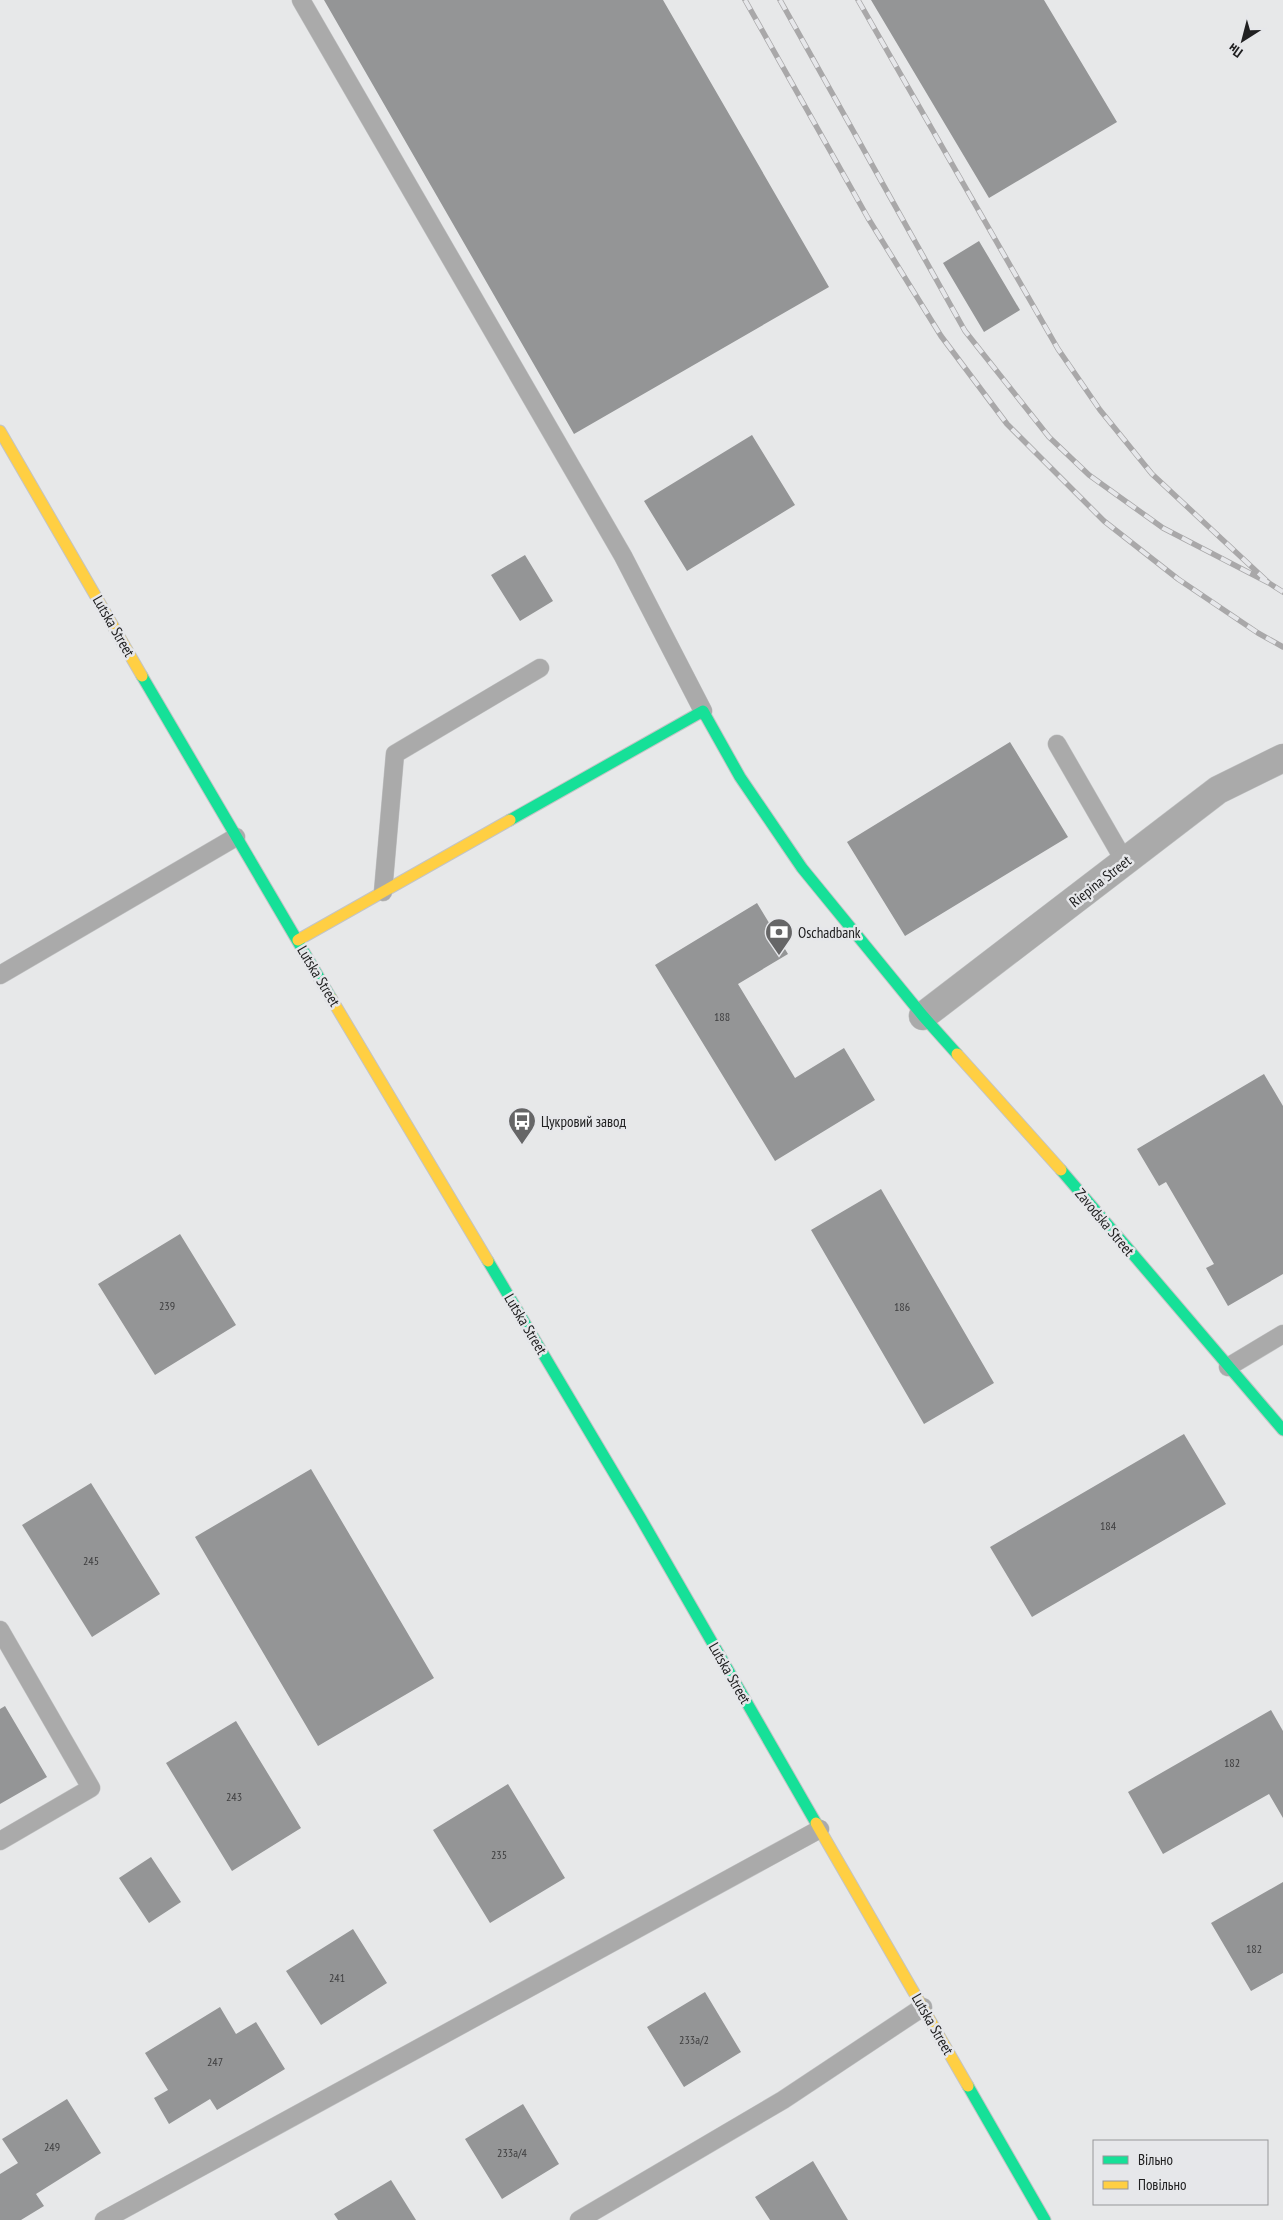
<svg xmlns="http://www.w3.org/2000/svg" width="1283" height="2220" font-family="'PT Sans Narrow',sans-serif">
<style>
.building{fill:#949596}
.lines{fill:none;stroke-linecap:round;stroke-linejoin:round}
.lane-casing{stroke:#c3c4c5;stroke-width:19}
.street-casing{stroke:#c3c4c5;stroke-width:29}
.fast-casing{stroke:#c3c4c5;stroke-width:13}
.slow-casing{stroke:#c3c4c5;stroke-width:13}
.lane{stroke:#aaa;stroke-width:18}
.street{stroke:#aaa;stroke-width:28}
.fast{stroke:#16e098;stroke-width:11}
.slow{stroke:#ffcf43;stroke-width:11}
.rail-casing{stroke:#a9a8a9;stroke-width:5.5}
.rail{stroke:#e6e7ea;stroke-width:4;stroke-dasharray:11;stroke-linecap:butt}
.labels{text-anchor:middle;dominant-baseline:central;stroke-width:5;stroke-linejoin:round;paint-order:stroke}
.number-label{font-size:12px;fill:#3d3d3e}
.street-label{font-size:15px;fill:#202021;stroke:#e6e7ea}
.poi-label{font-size:15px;fill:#202021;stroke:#e6e7ea;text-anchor:start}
</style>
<rect width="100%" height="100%" fill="#e7e8e9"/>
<!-- building -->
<path class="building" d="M324 0H663L829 287 574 434Z
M871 0H1044L1117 122 989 198Z
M979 241 1020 310 984 332 943 263Z
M752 435 795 505 687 571 644 501Z
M525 555 553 601 520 621 491 575Z
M1010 742 1068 837 905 936 847 842Z
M757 903 788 954 738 984 795 1078 844 1048 875 1100 775 1161 655 965Z
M1264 1074 1283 1106V1274L1228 1306 1206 1268 1214 1264 1166 1182 1159 1186 1137 1149Z
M881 1189 994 1383 924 1424 811 1230Z
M180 1234 236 1325 155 1375 98 1284Z
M1184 1434 1226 1504 1032 1617 990 1547Z
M311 1469 434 1678 318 1746 195 1537Z
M91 1483 160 1594 92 1637 22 1525Z
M5 1706 47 1777 0 1804V1709Z
M1271 1710 1283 1731V1818L1269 1794 1163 1854 1128 1792Z
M236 1721 301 1828 232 1871 166 1763Z
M508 1784 565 1878 490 1923 433 1830Z
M151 1857 181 1902 149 1923 119 1878Z
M1283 1882V1973L1251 1991 1211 1923Z
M353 1929 387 1983 321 2025 286 1971Z
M705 1992 741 2052 684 2087 647 2027Z
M220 2007 236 2034 256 2022 285 2069 217 2110 210 2099 169 2124 154 2098 168 2090 145 2053Z
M67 2099 101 2153 36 2194 44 2206 21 2220H0V2174L18 2163 2 2139Z
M523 2104 559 2164 502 2199 465 2139Z
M813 2161 848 2220H770L755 2197Z
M391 2180 416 2220H338L334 2214Z"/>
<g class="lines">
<!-- lane casing -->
<g class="lane-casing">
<path id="lane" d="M301 0 623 556 703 711
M1057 744 1125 862
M383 892 395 754 540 668
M0 975 236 837
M1228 1367 1283 1334
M0 1630 91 1788 0 1841
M104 2220 820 1829
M579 2220 783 2100 923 2007"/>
</g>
<!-- street casing -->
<g class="street-casing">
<path id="street" d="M923 1016 1218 790 1283 758"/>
</g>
<!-- fast casing -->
<g class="fast-casing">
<path id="fast" d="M142 676 331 998
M510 820 703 711 740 777 802 868 923 1016 957 1054
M1061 1170 1283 1430
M488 1261 640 1517 816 1823
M968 2086 1045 2220"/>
</g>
<!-- slow casing -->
<g class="slow-casing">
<path id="slow" d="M0 431 142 676
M298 940 510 820
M331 998 488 1261
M957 1054 1061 1170
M816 1823 968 2086"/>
</g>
<!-- lane -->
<use href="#lane" class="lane"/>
<!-- street -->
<use href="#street" class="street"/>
<!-- fast -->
<use href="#fast" class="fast"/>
<!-- slow -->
<use href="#slow" class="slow"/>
<!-- rail casing -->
<g class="rail-casing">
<path id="rail" d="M745 0 868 218 941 336 1007 424 1104 521 1178 579 1258 633 1283 647
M780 0 965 331 1049 437 1089 475 1163 528 1269 583
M858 0 1058 349 1100 410 1152 474 1269 583 1283 592"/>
</g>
<!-- rail -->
<use href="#rail" class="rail"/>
</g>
<!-- icons -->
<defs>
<g id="bank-pin" transform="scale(1.4375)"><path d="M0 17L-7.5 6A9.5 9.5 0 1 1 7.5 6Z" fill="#666667" stroke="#e6e7ea"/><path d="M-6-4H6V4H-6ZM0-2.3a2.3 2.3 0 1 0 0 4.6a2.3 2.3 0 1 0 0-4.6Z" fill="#fff"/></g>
<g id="bus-pin" transform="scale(1.4375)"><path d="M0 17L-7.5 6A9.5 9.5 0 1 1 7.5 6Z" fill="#666667" stroke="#e6e7ea"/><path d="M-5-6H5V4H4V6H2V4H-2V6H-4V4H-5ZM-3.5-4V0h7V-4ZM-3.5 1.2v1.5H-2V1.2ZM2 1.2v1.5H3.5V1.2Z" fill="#fff"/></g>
</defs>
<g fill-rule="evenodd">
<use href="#bank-pin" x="779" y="932"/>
<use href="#bus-pin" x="522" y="1121"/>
</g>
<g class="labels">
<!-- number labels -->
<g class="number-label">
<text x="722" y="1016">188</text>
<text x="167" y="1305">239</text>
<text x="902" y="1306">186</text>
<text x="1108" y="1525">184</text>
<text x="91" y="1560">245</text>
<text x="1232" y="1762">182</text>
<text x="234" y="1796">243</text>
<text x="499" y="1854">235</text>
<text x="1254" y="1948">182</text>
<text x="337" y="1977">241</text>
<text x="694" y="2039">233а/2</text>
<text x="215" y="2061">247</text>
<text x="52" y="2146">249</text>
<text x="512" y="2152">233а/4</text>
</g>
<!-- street labels -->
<g class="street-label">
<text transform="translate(114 626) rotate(60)">Lutska Street</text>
<text transform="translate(1100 881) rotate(-38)">Riepina Street</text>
<text transform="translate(319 976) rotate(59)">Lutska Street</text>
<text transform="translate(1105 1222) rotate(50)">Zavodska Street</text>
<text transform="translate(526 1324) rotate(59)">Lutska Street</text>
<text transform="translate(730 1673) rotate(60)">Lutska Street</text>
<text transform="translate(933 2024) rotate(60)">Lutska Street</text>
</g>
<!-- poi labels -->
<g class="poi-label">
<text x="798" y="932">Oschadbank</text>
<text x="541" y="1121">Цукровий завод</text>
</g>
</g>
<!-- legend -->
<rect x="1093" y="2140" width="175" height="65" fill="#e6e7ea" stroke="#97979a"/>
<rect x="1103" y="2156" width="25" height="8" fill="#16e098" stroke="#97979a"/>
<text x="1138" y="2165" font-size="15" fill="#202021">Вільно</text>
<rect x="1103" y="2181" width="25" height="8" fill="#ffcf43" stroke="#97979a"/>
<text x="1138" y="2190" font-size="15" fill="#202021">Повільно</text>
<!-- north arrow -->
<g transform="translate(1243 40) rotate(216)" stroke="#e6e7ea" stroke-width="4" paint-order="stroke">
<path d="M0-4L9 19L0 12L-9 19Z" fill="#202021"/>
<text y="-8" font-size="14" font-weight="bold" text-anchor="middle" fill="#202021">Пн</text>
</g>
</svg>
